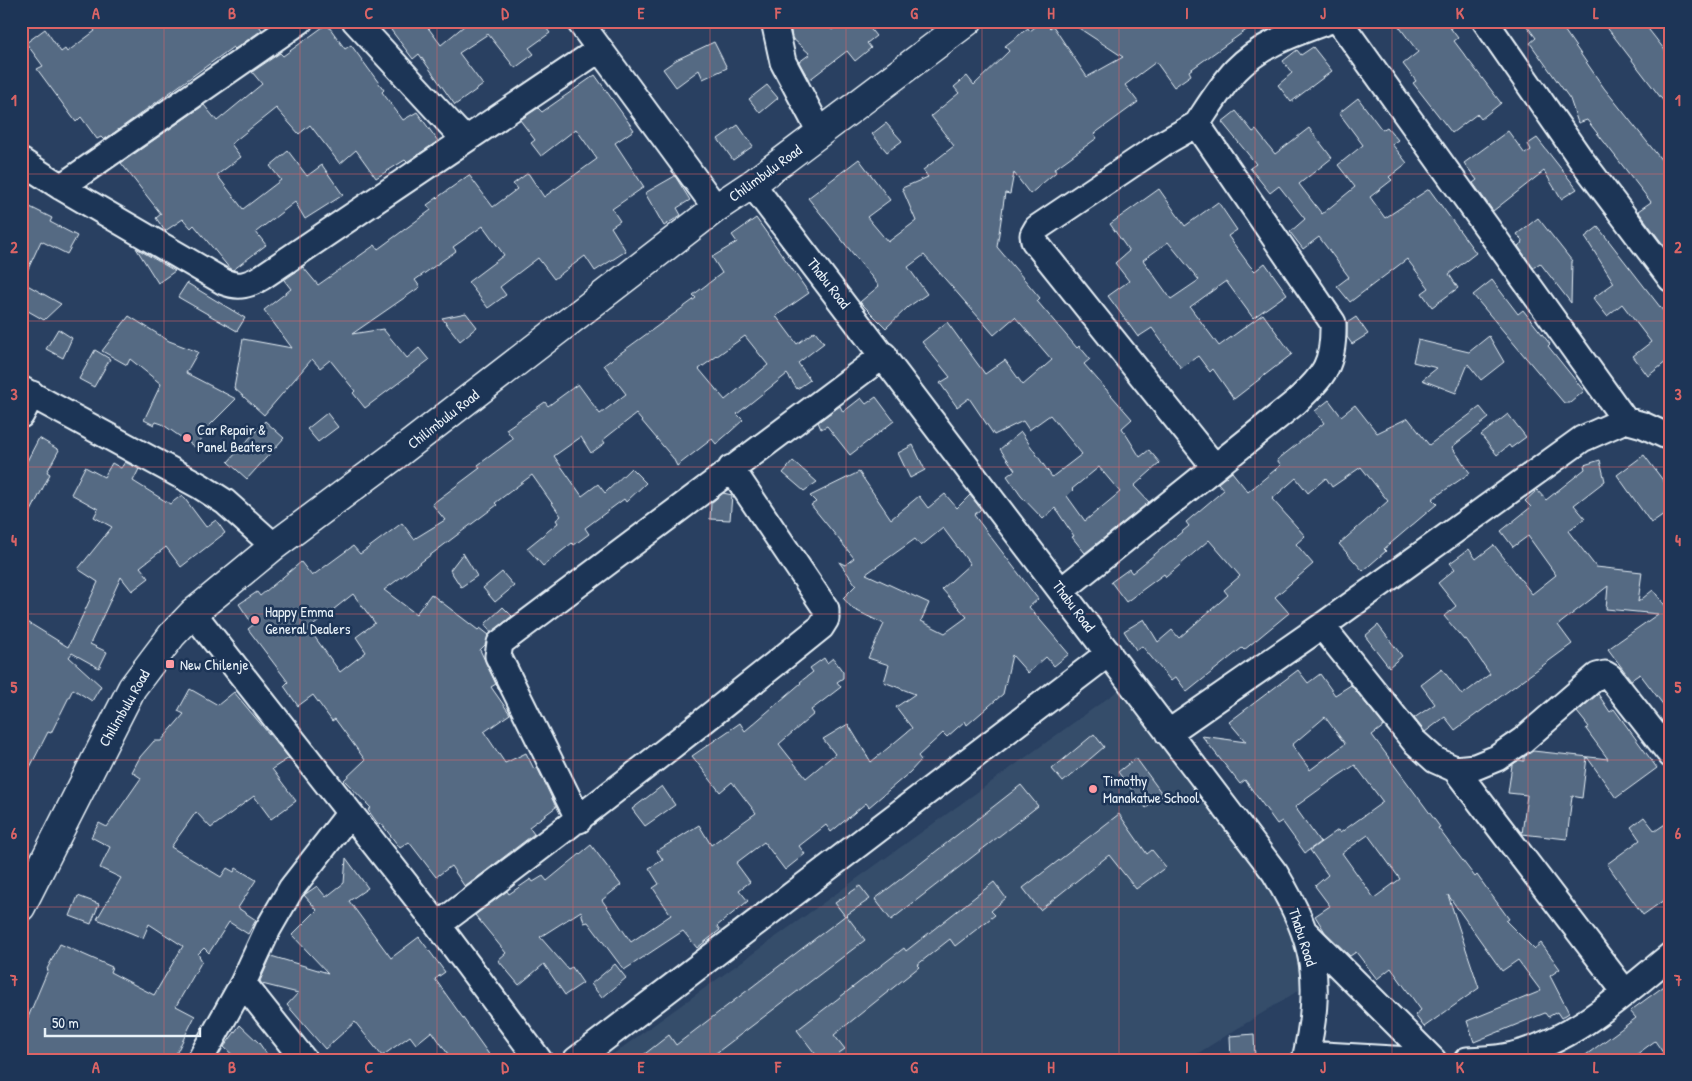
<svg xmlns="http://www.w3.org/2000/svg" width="1692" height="1081" font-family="'Patrick Hand',sans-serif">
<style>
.built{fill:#364d6b}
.building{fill:#556a83;stroke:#e8f1f8;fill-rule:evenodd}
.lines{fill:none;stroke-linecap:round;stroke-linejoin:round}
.minor-casing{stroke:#e8f1f8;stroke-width:29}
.major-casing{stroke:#e8f1f8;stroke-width:31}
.minor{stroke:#1d3557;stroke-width:25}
.major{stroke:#1d3557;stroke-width:28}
.grid{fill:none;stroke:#db6466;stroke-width:1;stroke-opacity:0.55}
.poi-dot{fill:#ff9aa2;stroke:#1d3557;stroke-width:2}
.labels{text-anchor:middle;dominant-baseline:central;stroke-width:5;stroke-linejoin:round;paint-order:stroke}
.street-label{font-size:15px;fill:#e8f1f8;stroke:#1d3557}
.poi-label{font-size:15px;fill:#e8f1f8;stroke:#1d3557;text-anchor:start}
.neatline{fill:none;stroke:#db6466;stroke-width:2}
.grid-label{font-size:16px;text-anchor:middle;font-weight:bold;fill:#db6466}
</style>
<rect width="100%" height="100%" fill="#294061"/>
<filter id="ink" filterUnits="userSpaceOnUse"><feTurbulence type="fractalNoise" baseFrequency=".02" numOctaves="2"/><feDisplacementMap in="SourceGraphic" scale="10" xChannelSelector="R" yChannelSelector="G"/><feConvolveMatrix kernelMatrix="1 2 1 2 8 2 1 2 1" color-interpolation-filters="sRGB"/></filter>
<g filter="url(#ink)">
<!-- built -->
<path class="built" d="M1126 685 1282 893 1304 987 1187 1060H605Z"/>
<!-- building -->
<path class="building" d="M88 21H256L262 30 235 49 233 47 104 140 101 137 97 139 81 117 76 122 37 69 43 66 26 43 45 29 61 52 65 49 67 52 95 31Z
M402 21H423L441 45 470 21H541L550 33 529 48 534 54 515 68 488 34 459 53 483 85 455 105 419 54 413 59 391 30Z
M794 21H825L832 30 842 21H864L876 36 867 43 871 48 855 61 847 51 809 80 799 62 810 54 792 38 790 25Z
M1043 21 1050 28 1053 26 1087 77 1123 57 1068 21H1259L1189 71 1191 75 1174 87 1156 62 1125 85 1138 102 1094 134 1097 138 1054 169 1056 172 1030 194 1014 173 1010 194 1005 193 997 247 1040 298 1037 301 1077 348 1079 346 1090 359 1084 364 1132 419 1122 428 1140 457 1149 450 1160 463 1134 486 1149 502 1085 553 1072 537 1074 536 1055 508 1043 519 1021 496 1007 476 1015 470 1000 449 1021 432 1052 477 1082 454 1050 415 1029 430 1023 421 994 435 969 398 957 407 940 383 950 377 922 342 947 322 985 374 1005 360 1023 385 1052 360 1015 317 994 335 924 255 908 267 927 294 908 307 886 328 860 302 879 286 808 198 859 159 890 200 867 217 888 242 916 221 902 188 928 177 923 170 954 146 931 116 959 93 954 87 967 76 974 85 1009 51 1005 46 1028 28 1030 31ZM1099 467 1120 492 1085 521 1067 496 1073 490 1072 489Z
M1395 21H1445L1458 38 1454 41 1501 103 1481 119 1477 114 1452 133 1413 83 1416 81 1403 64 1418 52Z
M1523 21H1558L1604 88 1671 172V255L1638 211 1651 202 1587 120 1578 123 1570 99 1530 43 1536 38Z
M1602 21H1642L1671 58V111Z
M327 24 345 49 351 45 384 90 382 92 403 120 417 112 438 141 407 162 405 160 376 178 356 150 340 164 310 125 299 134 276 108 231 144 241 157 217 175 243 209 281 180 270 166 288 151 307 176 322 165 343 195 305 219 295 202 256 232 266 245 233 270 230 269 194 225 191 228 183 219 165 231 156 218 161 214 121 163 204 105 217 121 262 84 252 72 280 53 283 56Z
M714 42 727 68 703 79 699 70 676 87 663 69 676 60Z
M1313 47 1332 71 1291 102 1278 85 1292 73 1283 61 1297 50 1301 55Z
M595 75 634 130 615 143 644 187 612 209 620 221 611 227 626 251 595 271 585 256 554 279 538 258 500 287 506 295 488 308 468 282 504 255 483 226 453 247 456 251 415 280 420 287 352 334 383 329 407 358 419 348 429 360 365 408 353 393 355 391 330 360 320 368 312 359 264 415 234 388 243 339 292 348 264 310 291 289 284 280 303 267 318 285 375 245 378 249 431 210 427 205 469 175 493 207 517 189 513 184 528 173 544 197 597 159 576 129 541 156 531 143 535 140 520 120 538 108 542 112Z
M767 85 778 98 760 113 749 99Z
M1358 98 1382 130 1387 127 1398 140 1392 144 1407 163 1389 177 1392 180 1370 197 1385 218 1429 189 1476 253 1449 274 1458 288 1432 307 1422 293 1429 288 1407 259 1350 302 1337 286 1349 277 1319 237 1303 249 1290 232 1305 219 1279 186 1270 193 1250 168 1256 164 1222 122 1236 111 1253 132 1256 130 1275 154 1309 128 1332 158 1299 184 1322 214 1355 187 1338 165 1363 145 1339 113Z
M886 123 902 141 887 152 872 134Z
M738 125 753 146 733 160 718 139Z
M1508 131 1525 154 1531 150 1528 144 1537 138 1577 189 1561 199 1544 171 1493 211 1473 183 1477 180 1464 163Z
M675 176 690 200 677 208 681 215 664 226 645 193Z
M1159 189 1185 226 1218 202 1237 230 1228 236 1250 266 1255 271 1265 263 1287 294 1253 318 1226 281 1190 307 1219 346 1263 314 1292 354 1234 399 1213 369 1210 372 1198 356 1181 368 1152 328 1138 337 1108 296 1129 281 1115 263 1129 251 1110 224ZM1168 242 1199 280 1171 299 1143 260Z
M30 207 52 218 50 222 77 236 67 254 41 241 22 282 61 304 44 320 21 307V227Z
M756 218 809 293 776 316 797 344 815 331 824 343 798 363 810 380 797 389 787 374 737 414 743 420 730 432 716 444 712 439 677 466 673 458 636 414 603 440 605 443 591 453 581 437 554 456 582 496 598 484 605 493 631 468 646 483 626 502 624 499 585 528 589 534 574 545 572 543 543 566 527 548 558 523 556 520 561 516 532 475 495 503 497 505 384 590 416 614 431 594 478 630 480 628 489 635 485 645 480 650 496 684 491 687 510 714 484 732 505 763 526 753 534 769 537 767 556 807 529 827 534 834 465 887 451 866 436 877 409 842 400 848 381 823 378 824 368 810 371 808 344 780 365 760 335 719 332 721 313 695 298 706 284 686 288 682 248 629 253 625 239 604 257 592 260 596 301 562 312 576 353 546 360 554 402 523 414 539 445 520 432 504 480 468 478 465 513 439 506 429 545 402 548 406 578 384 600 414 626 394 604 365 696 298 693 295 722 273 712 257 737 242 732 235ZM745 336 768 365 725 400 699 369ZM353 594 375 623 356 637 366 652 340 672 309 629Z
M1538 218 1572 261 1571 303 1540 263 1533 268 1518 246 1523 242 1517 234Z
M1598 227 1671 321V358L1648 376 1633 356 1651 342 1622 304 1607 316 1593 298 1614 283 1585 237Z
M136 248 175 271 158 283Z
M1492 280 1518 314 1523 310 1550 344 1548 346 1584 391 1570 403H1564L1473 295Z
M187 283 245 318 237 331 178 297Z
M466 313 477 327 460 341 442 318Z
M129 316 169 341 198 352 186 373 236 399 210 425 195 447 162 424 156 422 154 425 144 420 161 384 130 359 127 365 102 351Z
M1356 317 1368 334 1352 344 1347 337V323Z
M58 329 72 338 63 358 46 349Z
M1489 336 1504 362 1481 380 1468 364 1456 393 1422 380 1437 368 1413 362 1418 340 1469 352Z
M95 350 110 359 94 387 79 379Z
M876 397 894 421 850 455 827 426 821 429 818 422 840 406 843 412 861 398 866 404Z
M1329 400 1341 416 1355 405 1377 433 1408 418 1429 445 1480 407 1489 418 1452 447 1470 473 1432 499 1437 504 1384 549 1386 551 1363 571 1339 544 1388 501 1361 467 1332 487 1326 478 1308 493 1296 478 1272 499 1305 536 1296 544 1313 564 1275 597 1289 613 1244 650 1242 648 1187 692 1176 677 1171 681 1142 646 1136 650 1124 631 1144 619 1158 642 1172 630 1179 638 1228 595 1224 590 1240 576 1209 540 1166 577 1164 574 1126 602 1111 582 1129 569 1132 573 1189 526 1186 522 1224 490 1218 483 1232 472 1248 492 1281 465 1277 460 1324 423 1315 411Z
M327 413 338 427 318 442 307 429Z
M1508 414 1526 437 1511 448 1509 445 1497 455 1481 435Z
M265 421 284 438 247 479 228 462Z
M39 438 59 450 47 472 50 474 21 531V458L27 461Z
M913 445 925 470 910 478 898 453Z
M1644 455 1671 491V509L1651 523 1617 475Z
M1600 460 1605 481 1574 505 1585 518 1568 531 1596 567 1642 572 1638 602 1653 590 1667 608 1671 606V715L1640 674 1631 680 1608 649 1658 614 1606 609 1608 586 1558 625 1572 644 1455 730 1445 717 1425 732 1414 718 1435 704 1421 685 1442 669 1462 695 1490 674 1466 639 1464 640 1444 616 1456 606 1438 583 1455 569 1450 563 1469 549 1476 559 1494 545 1532 594 1556 575 1528 536 1513 547 1501 531 1531 507 1525 501 1537 490 1546 500 1585 469 1584 465Z
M793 461 817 482 804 491 783 473Z
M125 462 139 469 133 481 170 504 182 495 206 527 216 520 225 533 181 567 166 547 140 567 149 578 132 591 121 577 90 644 107 652 99 668 72 653 69 657 101 686 92 701 73 689 51 733 48 732 21 785V618L68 647 98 582 78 569 112 527 94 517 98 509 71 494 85 467 104 477 112 463 121 468Z
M859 472 891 519 919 496 928 508 945 494 957 508 970 495 981 509 974 515 1038 599 1029 607 1069 654 1054 666 1046 657 1028 673 1012 655 1003 694 967 725 965 721 947 737 943 733 918 756 921 760 910 772 869 807 866 803 831 832 826 825 799 846 805 854 785 870 764 842 736 863 750 882 739 890 748 901 717 926 720 930 697 948 683 931 624 970 588 922 584 923 581 911 540 937 568 969 572 967 583 983 565 995 544 964 519 985 498 960 506 953 475 915 507 891 509 894 531 879 533 882 543 876 547 881 591 845 621 885 602 900 631 942 671 915 653 888 659 884 649 868 663 860 657 851 699 825 711 845 756 813 732 782 720 792 692 756 740 723 745 731 801 683 800 682 813 672 810 668 824 658 827 663 833 658 843 672V678L837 682 841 687 811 710 814 714 779 744 806 778 835 754 823 739 848 724 871 762 912 728 896 707 915 694 884 682 889 665 868 658 884 624 853 609 843 598 856 585 839 562 845 565 854 558 811 505 816 502 810 496ZM943 528 970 564 942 589 967 617 945 633 921 621 929 603 866 574 915 539 921 546Z
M723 493 732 495 730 520 710 519 711 503Z
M463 553 477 576 461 587 450 570Z
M502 572 514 586 495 602 483 588Z
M503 607 512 616 491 633 485 624Z
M1378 625 1402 656 1389 667 1365 636Z
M1298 670 1308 683 1320 674 1335 695 1351 685 1384 726 1372 735 1440 827 1438 828 1475 877 1477 875 1509 919 1506 921 1534 949 1541 943 1560 969 1550 976 1569 1013 1561 1018 1557 1012 1548 1017 1545 1013 1474 1042 1467 1021 1541 991 1518 960 1502 971 1448 895 1479 988 1424 1027 1415 1015 1421 1010 1391 968 1377 979 1356 952 1350 956 1325 932 1315 916 1330 906 1315 886 1328 875 1310 850 1338 830 1340 833 1383 802 1355 765 1338 776 1295 807 1320 842 1305 853 1282 821 1277 824 1245 780 1240 784 1202 736 1246 742 1229 722ZM1325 717 1345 744 1310 770 1292 745ZM1368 835 1400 879 1374 898 1342 853Z
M190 689 218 705 234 692 289 758 272 769 296 801 271 819 254 796 211 828 196 812 171 847 221 877 227 868 234 872 236 868 256 880 238 908 256 920 248 934 229 922 209 953 204 948 198 954 202 961 176 1006 195 1016 173 1060H21V1034L48 970 47 969 60 944 112 967 110 972 154 995 183 946 149 924 143 938 97 919 121 878 100 868 110 847 91 837 99 823 107 827 141 778 132 772 140 757 154 741H161L184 714 178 711Z
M1598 694 1610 712 1614 709 1657 768 1616 798 1587 757 1582 798 1572 796 1567 839 1522 834 1527 795 1508 793 1512 765 1519 760 1524 761V757L1533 751 1608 759 1586 729 1589 727 1577 712Z
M1094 734 1104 747 1063 782 1052 769Z
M1136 758 1163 795 1146 808 1118 772Z
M1021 785 1038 806 891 920 875 899Z
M662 786 675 805 645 826 632 809Z
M1119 814 1147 854 1152 850 1166 867 1136 889 1109 855 1040 910 1023 888Z
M1644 817 1655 831 1671 820V895L1643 915 1607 864 1640 840 1631 827Z
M346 858 368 888 349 901 391 958 419 937 445 972 435 979 493 1060H452L432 1031 416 1044 410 1036 382 1056 355 1022 325 1049 287 1005 298 993 262 984 260 981 271 956 328 973 292 935 317 910 304 895 317 886 326 897 344 883Z
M994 882 1006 898 991 911 995 915 955 946 950 939 917 965 919 967 834 1035 845 1049 839 1053 845 1060H820L797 1030 904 948 906 951Z
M860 886 870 899 845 916 835 903Z
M78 896 99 904 91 924 70 916Z
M846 915 865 940 707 1060H637L669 1035 676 1045Z
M615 964 626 978 602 998 591 984Z
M1671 981V1060H1668L1655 1041 1629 1060H1579L1636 1018 1630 1011Z
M240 1025 259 1043 271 1060H238L224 1047Z
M1254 1034 1255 1060H1231L1230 1036Z"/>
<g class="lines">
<!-- minor casing -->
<g class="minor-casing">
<path id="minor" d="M355 21 465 140
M579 21 716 208
M774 21 783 62 820 132
M1339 21 1625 420
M1485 21 1582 161 1671 279
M1197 124 1162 144 1037 228 1033 235 1034 241 1214 466
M21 161 61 187 224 282C239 288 249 285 262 277L600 49
M752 184 1275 873C1316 942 1323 981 1305 1060
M61 187 300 21
M21 389 200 486 225 502 274 546
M21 415 32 394
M1062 590 1296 402C1325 374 1334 365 1333 323L1197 124C1209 106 1221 86 1236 70 1261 44 1295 33 1328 21
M193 613 438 925 539 1060
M1322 626 1414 741 1435 760 1455 769 1475 767 1497 758 1523 740 1597 676 1605 674 1610 677 1671 755
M1168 733 1322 626 1582 439 1625 420 1643 425 1671 438
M1455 769 1625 992
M579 820 498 656 500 643 884 355
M438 925C568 828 695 729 821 627L826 619V609L731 468
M1305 932 1433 1060
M243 983 304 1060
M1307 1054 1410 1060
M200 1060 243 983 268 929 291 889 350 813
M576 1060 1109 653
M1467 1060C1482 1059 1498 1059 1513 1055 1575 1040 1623 994 1671 955"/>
</g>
<!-- major casing -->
<g class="major-casing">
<path id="major" d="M21 907 132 688 172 635 193 613 274 546 400 452 716 208 752 184 968 21"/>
</g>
<!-- minor -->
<use href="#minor" class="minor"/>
<!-- major -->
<use href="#major" class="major"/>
</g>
</g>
<!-- grid -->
<path class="grid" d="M164 21V1060M300 21V1060M437 21V1060M573 21V1060M710 21V1060M846 21V1060M982 21V1060M1119 21V1060M1255 21V1060M1392 21V1060M1528 21V1060M21 174H1671M21 321H1671M21 467H1671M21 614H1671M21 760H1671M21 907H1671"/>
<!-- markers -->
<g class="poi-dot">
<circle cx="187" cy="438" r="5"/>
<circle cx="255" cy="620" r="5"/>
<rect x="165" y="659" width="10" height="10" rx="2.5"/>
<circle cx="1093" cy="789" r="5"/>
</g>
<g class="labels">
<!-- street labels -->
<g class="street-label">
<text transform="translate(765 173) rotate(-36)">Chilimbulu Road</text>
<text transform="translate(829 283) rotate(52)">Thabu Road</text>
<text transform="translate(443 419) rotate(-38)">Chilimbulu Road</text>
<text transform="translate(1074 606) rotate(53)">Thabu Road</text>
<text transform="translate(124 708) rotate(-60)">Chilimbulu Road</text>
<text transform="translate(1303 937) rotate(72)">Thabu Road</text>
</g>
<!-- poi labels -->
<g class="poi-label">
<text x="197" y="429">Car Repair &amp;<tspan x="197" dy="17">Panel Beaters</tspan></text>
<text x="265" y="611">Happy Emma<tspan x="265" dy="17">General Dealers</tspan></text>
<text x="180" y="664">New Chilenje</text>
<text x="1103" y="780">Timothy<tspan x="1103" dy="17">Manakatwe School</tspan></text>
</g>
</g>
<!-- margin -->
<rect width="1692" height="1081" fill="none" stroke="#1d3557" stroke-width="55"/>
<!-- scale -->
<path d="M45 1028v8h155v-8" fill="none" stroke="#e8f1f8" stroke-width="2.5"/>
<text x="52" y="1028" font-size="15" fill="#e8f1f8" stroke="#1d3557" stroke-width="4" paint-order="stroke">50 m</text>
<rect x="28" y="28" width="1636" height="1026" class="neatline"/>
<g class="grid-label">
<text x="96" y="19">A</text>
<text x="232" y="19">B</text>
<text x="369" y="19">C</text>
<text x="505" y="19">D</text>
<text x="641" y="19">E</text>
<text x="778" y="19">F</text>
<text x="914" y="19">G</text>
<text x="1051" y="19">H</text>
<text x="1187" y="19">I</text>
<text x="1323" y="19">J</text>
<text x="1460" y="19">K</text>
<text x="1596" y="19">L</text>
<text x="14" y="106">1</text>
<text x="1678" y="106">1</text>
<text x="14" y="253">2</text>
<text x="1678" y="253">2</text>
<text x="14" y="400">3</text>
<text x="1678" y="400">3</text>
<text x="14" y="546">4</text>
<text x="1678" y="546">4</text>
<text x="14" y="693">5</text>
<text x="1678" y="693">5</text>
<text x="14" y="839">6</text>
<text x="1678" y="839">6</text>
<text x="14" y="986">7</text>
<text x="1678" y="986">7</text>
<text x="96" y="1073">A</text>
<text x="232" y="1073">B</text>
<text x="369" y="1073">C</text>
<text x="505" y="1073">D</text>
<text x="641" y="1073">E</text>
<text x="778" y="1073">F</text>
<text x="914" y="1073">G</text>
<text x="1051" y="1073">H</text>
<text x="1187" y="1073">I</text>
<text x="1323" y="1073">J</text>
<text x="1460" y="1073">K</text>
<text x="1596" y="1073">L</text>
</g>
</svg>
